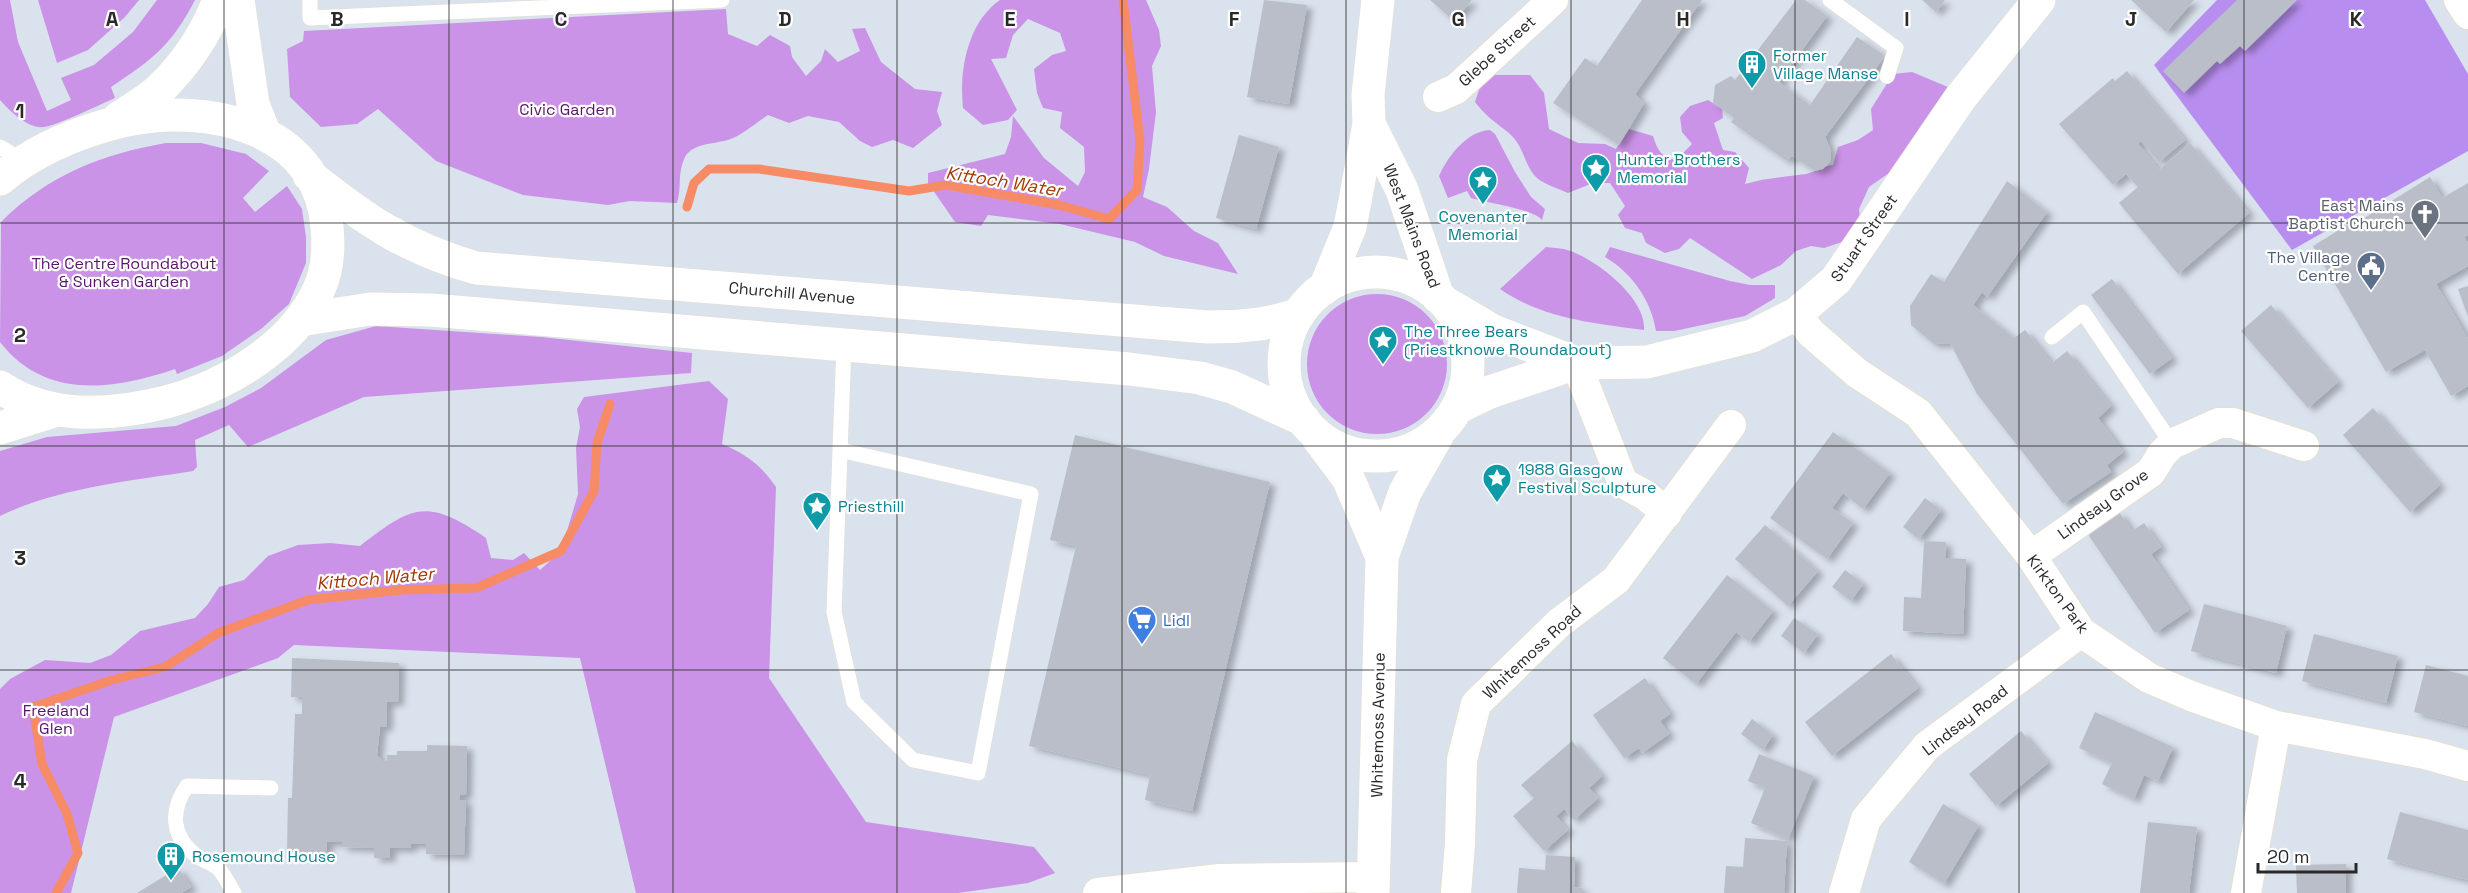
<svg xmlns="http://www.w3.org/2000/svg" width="2468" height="893" font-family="'Space Grotesk',sans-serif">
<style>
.green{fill:#ca93e7}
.pitch{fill:#b78eef}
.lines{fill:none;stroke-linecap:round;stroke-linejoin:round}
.stream{stroke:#f68b66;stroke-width:9}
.building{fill:#babec8;filter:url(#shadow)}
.lane-casing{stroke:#e4e0cf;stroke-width:16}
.street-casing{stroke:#e4e0cf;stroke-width:32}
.secondary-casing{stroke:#e4e0cf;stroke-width:34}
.lane{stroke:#fff;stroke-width:15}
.street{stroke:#fff;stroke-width:30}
.secondary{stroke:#fff;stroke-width:33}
.grid{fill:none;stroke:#292929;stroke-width:1.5;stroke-opacity:0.55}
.labels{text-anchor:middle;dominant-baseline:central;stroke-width:4.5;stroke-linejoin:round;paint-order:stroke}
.street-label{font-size:16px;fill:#292929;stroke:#fff}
.culture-label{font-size:16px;fill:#0d838f;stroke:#fff;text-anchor:start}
.park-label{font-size:16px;fill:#59156b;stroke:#fff}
.worship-label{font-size:16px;fill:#5b616d;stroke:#fff;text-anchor:end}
.service-label{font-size:16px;fill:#4e5e75;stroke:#fff;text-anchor:end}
.shop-label{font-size:16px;fill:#366cbe;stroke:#fff;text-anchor:start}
.water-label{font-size:18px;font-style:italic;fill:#a23a05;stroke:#fff}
.grid-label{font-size:20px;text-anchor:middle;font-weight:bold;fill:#292929;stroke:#fff;stroke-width:4.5;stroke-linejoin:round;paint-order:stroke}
</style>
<defs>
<filter id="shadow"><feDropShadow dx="6" dy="4" stdDeviation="3" flood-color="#0004"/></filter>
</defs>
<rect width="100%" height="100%" fill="#dae2ed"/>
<!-- green -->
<path class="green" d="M0 0H10L18 42 47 111 71 100 61 78 94 65 133 32 157 0H195C171 46 153 59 111 87L115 98C101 104 56 126 44 127 28 129 10 111 0 100Z
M38 0H139L125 17 88 50 57 63Z
M1000 0H1146L1159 30 1161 46 1152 66 1156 112 1149 169 1143 197 1167 207 1194 231 1218 243 1238 274 1164 256 1135 242 1060 224 988 215 981 226 955 222 928 183V173L1005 154 1011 137 1013 116 1044 158 1078 186 1085 172 1084 147 1060 128 1062 112 1043 108 1037 93 1034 69 1052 55 1066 51 1060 33 1028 19 1013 35 1006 58 991 59 1017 110 1008 120 983 125 963 108C959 71 967 23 1000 0Z
M726 9 728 34 757 46 770 35 790 46 792 57 806 76 821 61 825 49 838 62 860 51 852 29 865 28 881 62 915 89 942 92 937 111 942 125 913 148 893 140 872 147 860 141 839 122 808 116 789 123 768 115C756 123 741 136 728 140 714 144 693 143 685 157 677 173 682 187 677 203L630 201 608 205 523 195 436 161 378 109 357 124 321 127 290 97 287 49 303 41 304 31Z
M1912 72 1948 87 1902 164 1869 187 1859 209 1860 220 1851 239 1824 248 1811 246 1796 251 1781 265 1752 279 1690 238 1679 249 1665 253 1646 243 1642 233 1625 228 1618 215 1625 206 1610 183H1593L1568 193C1557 188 1542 184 1534 175 1524 163 1524 147 1510 134 1496 122 1487 118 1475 102L1484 75H1530L1544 93 1549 129 1578 143 1605 144 1616 149 1629 129 1653 136C1658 151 1661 157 1676 160L1692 144 1682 132 1680 117 1690 106 1708 100 1722 109 1723 118 1714 123 1723 150 1735 152 1749 168 1745 184C1766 178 1785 177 1806 174 1815 172 1823 166 1833 165L1838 147 1858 140 1873 130 1871 109 1893 74Z
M1490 130 1495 134 1515 172 1531 197 1545 209 1542 220C1534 209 1487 203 1471 198L1467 191 1448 198 1439 176C1448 156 1467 131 1490 130Z
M166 143H201L246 154 269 171 243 198 255 212 287 186 302 209 306 237V263L289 304 261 329 222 356 177 374 175 369C113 390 45 400 0 342L1 222C48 175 102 154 166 143Z
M1546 247C1552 248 1558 248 1564 249 1593 256 1647 298 1644 330 1593 323 1544 319 1500 289Z
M1610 247 1730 281 1750 285H1775V298L1745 316 1674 331H1656C1651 300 1632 273 1605 257Z
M1307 364a70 70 0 1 1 140 0a70 70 0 1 1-140 0Z
M376 326 541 337 692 353 691 373 364 397 248 447 229 425 195 440 197 467 193 471C130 481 58 488 0 516V451L47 437 176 426 225 407 261 388 326 340Z
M709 381 728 399 722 444C746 454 761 465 776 487L769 678 866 822 1034 847 1055 873 1028 883 958 893H636L580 658 294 645 278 658 114 717 71 893H0V689L10 679 45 660 90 663 111 655 140 631 195 618 208 604 219 587 244 580 268 556 298 545 330 543 360 546C413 505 427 498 486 538L491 558 513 560 524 553 540 570 561 551 578 494 576 448 580 427 577 409 584 397Z"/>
<!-- pitch -->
<path class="pitch" d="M2217 0H2425L2468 74V151L2292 250 2154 65Z"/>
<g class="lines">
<!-- stream -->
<path class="stream" d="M687 207 694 183 709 169H759L909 191 946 185 1059 205 1109 219 1137 190 1140 141 1123 0
M56 893 78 853 67 814 42 764 33 707 112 680 165 667 218 633 308 600 401 590 476 588 561 551 594 491 597 443 610 404"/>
</g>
<!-- building -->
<path class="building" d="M1264 0 1307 5 1289 104 1247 97Z
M1430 0H1472L1454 21Z
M1642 0H1702L1635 94 1644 103 1619 145 1553 103 1585 58 1597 66Z
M1796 0H1805L1827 16 1779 82 1810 105 1857 37 1885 56 1825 137 1831 151 1830 162 1823 169 1815 171 1792 156 1787 161 1731 122 1734 118 1713 103 1715 85 1731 76 1735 80Z
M1922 0H1945L1936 12Z
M2131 0H2194L2166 32Z
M2237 0H2297L2245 51 2240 46 2220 64 2217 61 2184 93 2163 71Z
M2127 71 2185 140 2159 162 2141 141 2138 144 2159 170 2190 143 2249 213 2178 274 2119 203 2138 187 2126 174 2113 185 2059 124 2113 78 2115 81Z
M1239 135 1279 147 1256 229 1216 218Z
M2430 177 2442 198 2468 183V235L2464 237 2468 243V266L2436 284 2468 339V386L2451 396 2425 350 2386 372 2313 246 2357 219 2358 222Z
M2007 181 2047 212 1987 297 1982 292 1973 305 2014 338 2025 330 2052 363 2067 351 2111 406 2098 418 2123 452 2107 465 2111 472 2063 504 1977 394 1950 343 1934 344 1911 325 1910 306 1931 274 1944 282Z
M2112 279 2172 358 2150 374 2091 295Z
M2468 286V317L2458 289Z
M2271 305 2338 382 2308 408 2241 331Z
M2373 408 2440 485 2410 512 2343 435Z
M1833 432 1890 473 1863 509 1843 493 1832 508 1853 523 1827 559 1770 518Z
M1075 435 1270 482 1192 811 1145 800 1150 775 1029 746 1076 546 1050 540Z
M1925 498 1941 510 1919 539 1903 527Z
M2119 512 2132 531 2144 523 2161 547 2151 554 2189 610 2155 633 2087 533Z
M1765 525 1818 571 1788 606 1735 559Z
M1924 541 1946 542 1945 558 1966 559 1963 634 1903 631 1904 597 1921 598Z
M1845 570 1863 584 1851 601 1832 587Z
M1727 575 1773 611 1749 642 1736 632 1696 684 1663 658Z
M2204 604 2287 626 2276 673 2191 651Z
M1794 618 1818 634 1804 653 1781 636Z
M2314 634 2398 656 2386 703 2302 681Z
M1891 654 1918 688 1832 756 1805 722Z
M292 658 399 663 398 702H387V727H380L377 755 382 761H387V755H397V751H427V745L467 746 466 795H460V800H466L464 855 426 854V844H411V848H390V858H374V848L342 847V842H327V853L287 852 288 798H292L295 714H302V697H291Z
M2426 665 2468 676V726L2414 712Z
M1645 678 1670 714 1660 721 1669 734 1642 753 1639 748 1624 758 1593 715Z
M2095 712 2173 747 2158 781 2144 775 2134 799 2102 784 2112 763 2079 748Z
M1752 719 1773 735 1763 750 1741 734Z
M2021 731 2048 763 1996 806 1969 774Z
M1572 741 1602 776 1589 788 1598 798 1574 820 1564 809 1556 816 1568 830 1544 851 1513 816 1534 798 1521 785Z
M1759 754 1814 776 1788 839 1751 823 1765 788 1748 781Z
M1943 804 1979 825 1944 884 1909 862Z
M2400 812 2468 830V880L2387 859Z
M2148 822 2197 827 2189 893H2140Z
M1745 838 1787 841 1784 893H1724L1726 866 1743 867Z
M1546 855 1575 857 1574 887 1582 888V893H1517L1519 868 1545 870Z
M2346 864V893H2297L2296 865Z
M178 868 191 887 181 893H137Z"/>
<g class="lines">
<!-- lane casing -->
<g class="lane-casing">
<path id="lane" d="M310 0V18L722 0
M1830 0 1896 48 1887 76
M0 147 22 160
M2052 337 2083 312 2172 444
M840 450 1031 494 978 773 913 760 854 702 834 612 844 345
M234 893C229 885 225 876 219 869 213 863 204 861 198 857 172 838 169 812 187 786L271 788"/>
</g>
<!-- street casing -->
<g class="street-casing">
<path id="street" d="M2459 0 2468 14
M1438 97 1456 89 1553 0
M1796 314 1811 333 1857 373 1918 413 2031 556 2081 632 2149 678 2191 696 2276 726 2425 754 2468 766
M1576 363 1623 483 1645 495 1667 513
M2031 556 2151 472 2162 454 2172 444 2219 423H2233L2304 446
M1098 893 1220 879 1374 877
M1456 893 1460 844 1462 760 1476 704 1559 623 1616 580 1731 425
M1844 893 1866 819 1927 746 2081 632
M2246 893 2276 726"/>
</g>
<!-- secondary casing -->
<g class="secondary-casing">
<path id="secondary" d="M238 0 253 104 264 132
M119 118C133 108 149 100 161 88 186 64 207 32 219 0
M1369 124 1402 190 1438 297
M309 175C365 220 406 248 476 268L1208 327C1241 327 1268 325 1299 314
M0 179C35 149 78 132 122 121 204 102 319 125 327 227 329 248 328 270 319 289 293 347 226 386 166 402 111 416 49 420 0 387
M1284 364a92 92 0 1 1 184 0a92 92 0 1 1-184 0Z
M1325 288 1350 227 1356 196 1369 124 1368 95 1378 0
M1449 305 1493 331 1576 363
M300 320 370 309 431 310 1129 369 1200 378 1232 387 1304 420
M1457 408 1490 392 1576 363 1647 362 1752 336 1796 314 1836 280 1961 97 2039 0
M0 428 57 410
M1318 438 1348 478 1382 557
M1373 893 1382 557 1405 492 1438 434"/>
</g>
<!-- lane -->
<use href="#lane" class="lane"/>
<!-- street -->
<use href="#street" class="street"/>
<!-- secondary -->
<use href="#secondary" class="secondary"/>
</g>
<!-- grid -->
<path class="grid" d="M224 0V893M449 0V893M673 0V893M897 0V893M1122 0V893M1346 0V893M1571 0V893M1795 0V893M2019 0V893M2244 0V893M0 223H2468M0 446H2468M0 670H2468"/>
<!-- icons -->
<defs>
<g id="building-pin" transform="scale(1.5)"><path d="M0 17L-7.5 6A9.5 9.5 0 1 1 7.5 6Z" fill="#0f9aa8" stroke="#fff"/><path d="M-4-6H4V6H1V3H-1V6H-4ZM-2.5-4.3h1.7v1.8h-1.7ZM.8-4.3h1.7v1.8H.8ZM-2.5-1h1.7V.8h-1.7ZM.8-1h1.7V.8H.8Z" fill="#fff"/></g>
<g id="sight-pin" transform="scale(1.5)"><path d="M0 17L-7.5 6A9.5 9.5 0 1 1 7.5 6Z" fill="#0f9aa8" stroke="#fff"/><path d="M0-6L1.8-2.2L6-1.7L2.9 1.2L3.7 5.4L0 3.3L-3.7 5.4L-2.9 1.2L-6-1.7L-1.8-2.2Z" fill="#fff"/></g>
<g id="church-pin" transform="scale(1.5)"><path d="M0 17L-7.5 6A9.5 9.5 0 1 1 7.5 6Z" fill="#6b7280" stroke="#fff"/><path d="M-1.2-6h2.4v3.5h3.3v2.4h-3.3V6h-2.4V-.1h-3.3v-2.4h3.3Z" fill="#fff"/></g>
<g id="civic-pin" transform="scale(1.5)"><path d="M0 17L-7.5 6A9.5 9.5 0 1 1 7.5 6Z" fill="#5c6f8a" stroke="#fff"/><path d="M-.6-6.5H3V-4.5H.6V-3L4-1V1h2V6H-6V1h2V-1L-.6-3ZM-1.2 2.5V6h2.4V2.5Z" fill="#fff"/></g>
<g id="supermarket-pin" transform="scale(1.5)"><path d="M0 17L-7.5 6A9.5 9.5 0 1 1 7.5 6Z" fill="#3f7fe0" stroke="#fff"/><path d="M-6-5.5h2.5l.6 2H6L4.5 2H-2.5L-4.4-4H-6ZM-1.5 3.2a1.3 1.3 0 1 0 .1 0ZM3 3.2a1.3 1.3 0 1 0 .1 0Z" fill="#fff"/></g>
</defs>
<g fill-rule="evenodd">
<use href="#building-pin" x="1752" y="64"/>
<use href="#sight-pin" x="1596" y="168"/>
<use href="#sight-pin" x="1483" y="180"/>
<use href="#church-pin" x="2425" y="214"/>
<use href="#civic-pin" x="2371" y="266"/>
<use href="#sight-pin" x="1383" y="340"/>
<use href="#sight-pin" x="1497" y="478"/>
<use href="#sight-pin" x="817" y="506"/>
<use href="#supermarket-pin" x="1142" y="620"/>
<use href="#building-pin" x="171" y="856"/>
</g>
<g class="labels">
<!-- street labels -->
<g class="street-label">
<text transform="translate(1497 51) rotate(-42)">Glebe Street</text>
<text transform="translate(1412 226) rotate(69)">West Mains Road</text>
<text transform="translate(1864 238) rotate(-55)">Stuart Street</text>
<text transform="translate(792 293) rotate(5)">Churchill Avenue</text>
<text transform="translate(2103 504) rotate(-36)">Lindsay Grove</text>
<text transform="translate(2058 594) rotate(54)">Kirkton Park</text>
<text transform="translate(1532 652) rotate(-43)">Whitemoss Road</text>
<text transform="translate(1965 720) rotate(-38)">Lindsay Road</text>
<text transform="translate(1378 725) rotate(-89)">Whitemoss Avenue</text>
</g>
<!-- culture labels -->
<g class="culture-label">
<text x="1773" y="55">Former<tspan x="1773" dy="18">Village Manse</tspan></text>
<text x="1617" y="159">Hunter Brothers<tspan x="1617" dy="18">Memorial</tspan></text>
<text x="1483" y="216" text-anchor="middle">Covenanter<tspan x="1483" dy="18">Memorial</tspan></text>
<text x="1404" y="331">The Three Bears<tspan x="1404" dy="18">(Priestknowe Roundabout)</tspan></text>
<text x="1518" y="469">1988 Glasgow<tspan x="1518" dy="18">Festival Sculpture</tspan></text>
<text x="838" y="506">Priesthill</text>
<text x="192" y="856">Rosemound House</text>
</g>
<!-- park labels -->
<g class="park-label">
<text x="567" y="109">Civic Garden</text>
<text x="124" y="263">The Centre Roundabout<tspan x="124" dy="18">&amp; Sunken Garden</tspan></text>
<text x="56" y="710">Freeland<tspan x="56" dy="18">Glen</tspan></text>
</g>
<!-- worship labels -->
<g class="worship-label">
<text x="2404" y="205">East Mains<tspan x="2404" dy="18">Baptist Church</tspan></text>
</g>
<!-- service labels -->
<g class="service-label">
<text x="2350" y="257">The Village<tspan x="2350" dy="18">Centre</tspan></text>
</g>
<!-- shop labels -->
<g class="shop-label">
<text x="1163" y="620">Lidl</text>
</g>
<!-- water labels -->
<g class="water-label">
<text transform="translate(1004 181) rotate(9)">Kittoch Water</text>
<text transform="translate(375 578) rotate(-5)">Kittoch Water</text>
</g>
</g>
<g class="grid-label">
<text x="112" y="26">A</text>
<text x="337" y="26">B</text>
<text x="561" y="26">C</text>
<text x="785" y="26">D</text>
<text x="1010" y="26">E</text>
<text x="1234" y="26">F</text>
<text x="1458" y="26">G</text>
<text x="1683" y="26">H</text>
<text x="1907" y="26">I</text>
<text x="2131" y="26">J</text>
<text x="2356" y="26">K</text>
<text x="20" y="118">1</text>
<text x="20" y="342">2</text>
<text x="20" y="565">3</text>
<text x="20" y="788">4</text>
</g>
<!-- scale -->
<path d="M2258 863v9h98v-9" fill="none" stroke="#292929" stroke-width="3"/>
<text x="2267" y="863" font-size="18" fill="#292929" stroke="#ffffff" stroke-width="4.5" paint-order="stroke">20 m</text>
</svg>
